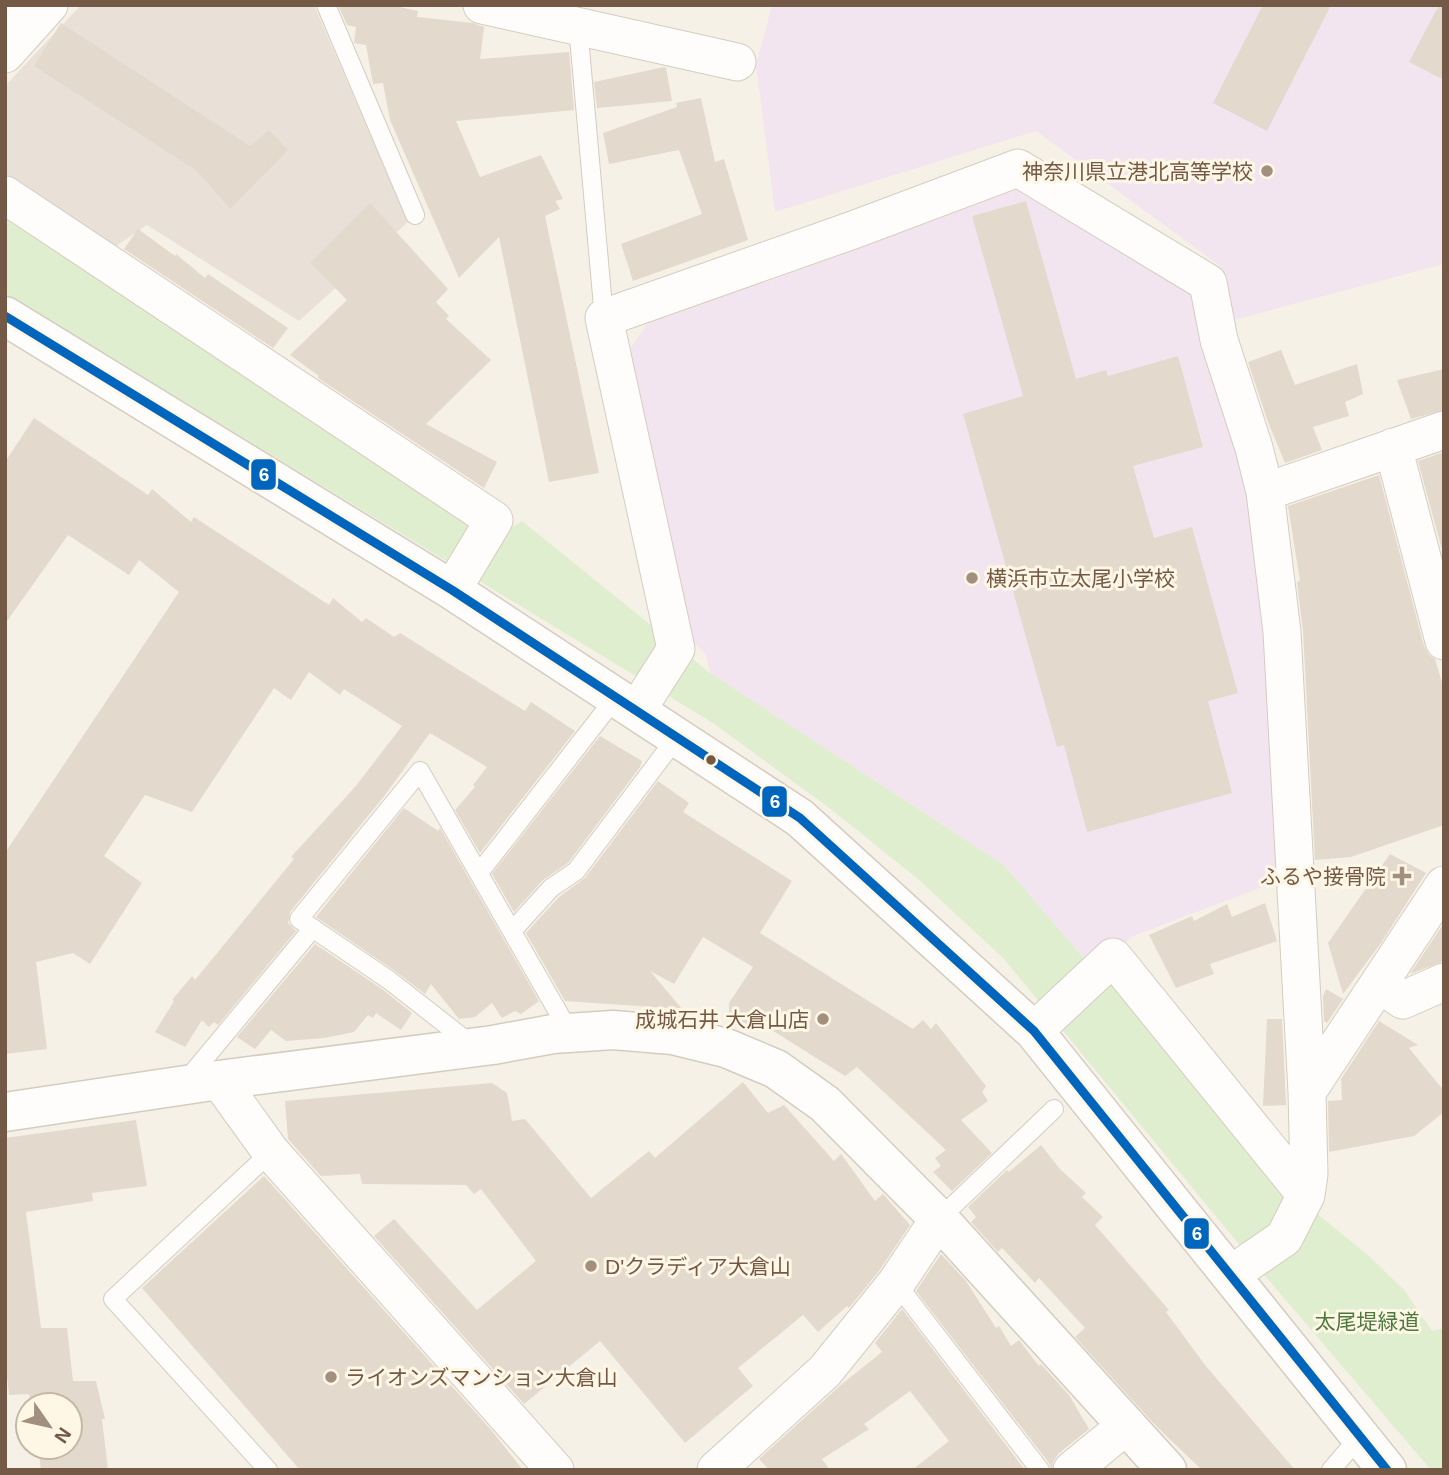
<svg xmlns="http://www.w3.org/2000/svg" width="1449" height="1475" font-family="Arial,'Noto Sans JP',sans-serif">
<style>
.industrial{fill:#e9e1d7}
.education{fill:#f3e5f0}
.green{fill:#dfeecf}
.building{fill:#e3d9cd}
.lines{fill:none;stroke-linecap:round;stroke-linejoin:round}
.service-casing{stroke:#d5ccc1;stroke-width:20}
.pedestrian-casing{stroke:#d5ccc1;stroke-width:31}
.minor-casing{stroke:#d5ccc1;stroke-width:39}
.tertiary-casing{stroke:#d5ccc1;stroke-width:41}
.service{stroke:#fefdfb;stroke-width:18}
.pedestrian{stroke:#fefdfb;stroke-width:28}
.minor{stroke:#fefdfb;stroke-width:37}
.tertiary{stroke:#fefdfb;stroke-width:38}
.bus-1-casing{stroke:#fff7e6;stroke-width:14}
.bus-1{stroke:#0065bd;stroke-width:9}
.poi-dot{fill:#a28f7e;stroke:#fff7e6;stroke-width:2.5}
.bus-dot{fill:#745a46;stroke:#fff7e6;stroke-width:2.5}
.labels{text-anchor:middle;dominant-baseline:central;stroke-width:6;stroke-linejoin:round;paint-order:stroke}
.poi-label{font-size:21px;fill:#745a46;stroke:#fff7e6;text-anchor:end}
.park-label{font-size:21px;fill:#4c7a3d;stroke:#fff7e6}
.line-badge{stroke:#fff7e6;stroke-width:2.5}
.badge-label{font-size:19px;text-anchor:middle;font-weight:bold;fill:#fff}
</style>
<rect width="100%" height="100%" fill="#f6f1e6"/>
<!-- industrial -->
<path class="industrial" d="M81 5H314L408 222 299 321 147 225 106 253 5 180V86Z"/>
<!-- education -->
<path class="education" d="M772 5H1444V264L1230 321 1220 266 1036 131 775 212 756 66Z
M1028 185 1192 295 1265 518 1283 879 1131 937 1098 975 1004 865 710 673 706 654 690 639 628 352 647 324 861 248Z"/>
<!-- green -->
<path class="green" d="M5 213 506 531 522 521 710 673 1004 865 1098 975 1116 987 1320 1216 1369 1256 1404 1290 1432 1331 1444 1328V1470H1431L1266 1277 1003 958 918 879 832 810 713 723 5 293Z"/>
<!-- building -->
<path class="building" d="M338 5H390L418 11 417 17 473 23 484 27 480 59 569 52 574 110 456 121 480 177 541 155 563 199 555 201 560 209 545 216 599 473 549 482 499 237 459 278 390 120 383 83 373 84 366 45 354 43 356 27 347 25Z
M1263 5H1331L1267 131 1213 103Z
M1439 5H1444V80L1409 62Z
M61 23 250 146 269 130 288 150 230 209 197 171 34 66Z
M664 67 666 68 672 101 597 108 594 82Z
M701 98 715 162 724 159 748 240 633 281 621 244 702 214 679 150 609 164 603 133 677 107 676 103Z
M1026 201 1076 379 1106 370 1108 376 1178 356 1203 447 1133 466 1154 538 1192 527 1238 693 1208 701 1232 793 1087 832 1064 745 1057 747 963 414 1023 396 972 216Z
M370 203 448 289 436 302 449 316 446 319 491 360 426 424 497 462 484 488 318 378 319 376 290 355 347 300 310 263Z
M138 229 175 256 176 254 205 278 208 274 288 328 273 348 124 249Z
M1281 350 1295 385 1357 364 1363 394 1345 402 1349 416 1313 427 1322 450 1285 463 1268 422 1248 362Z
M1444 369V410L1411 419 1397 380Z
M34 418 148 495 152 489 191 522 194 517 329 605 333 598 362 622 366 618 394 637 400 633 525 711 531 702 575 731 480 853 455 810 475 787 473 785 487 767 430 733 385 795 290 912 288 923 296 931 218 1025 214 1022 209 1027 202 1020 185 1047 155 1032 174 1001 172 1000 192 976 195 980 294 859 291 857 355 787 402 726 344 689 340 695 309 672 291 700 274 688 192 812 145 795 104 856 142 883 90 964 73 953 36 962 47 1049 5 1054V853L179 592 139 560 129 575 68 535 5 624V462Z
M1444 452V557L1418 461Z
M1379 475 1424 646 1429 655 1435 659 1444 689V825L1351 857 1315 860 1303 631 1297 582 1300 581 1288 506Z
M600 736 642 761 640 767 568 863 543 880 514 912 492 874Z
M658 781 689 803 683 812 792 881 760 933 913 1029 923 1020 931 1029 936 1023 986 1086 982 1092 988 1101 961 1120 992 1153 952 1191 933 1172 941 1166 935 1158 946 1150 857 1067 845 1076 754 1019 750 1026 729 1014V1003L753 967 703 937 674 984 650 971 682 1009 565 1001 526 933 559 897 585 878Z
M404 808 438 831 440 828 539 1001 521 1014 515 1011 502 1018 492 1003 475 1017 459 1019 431 984 425 994 395 971 316 917Z
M1390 854 1426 873 1381 943 1343 994 1328 943Z
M1265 903 1277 941 1210 964 1214 974 1176 988 1149 935 1192 916 1194 921 1227 904 1232 917Z
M1444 923V961L1410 974Z
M315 944 382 989 412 1013 401 1030 376 1013 373 1018 368 1015 354 1032 324 1038 286 1041 271 1030 255 1049 237 1037Z
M1326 989 1343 999 1327 1023 1324 1021 1323 996Z
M1267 1019H1282L1286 1105 1263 1106Z
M1379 1021 1418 1045 1409 1048 1444 1091V1112L1414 1136 1329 1152 1328 1101 1342 1100 1341 1079Z
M743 1082 768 1113 784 1105 834 1161 841 1154 875 1201 883 1194 910 1225 879 1271 849 1308 847 1306 818 1332 803 1315 738 1368 753 1386 685 1443 600 1341 524 1404 374 1236 394 1219 477 1310 536 1261 481 1189 474 1194 466 1185 362 1184 360 1174 321 1176 288 1139 285 1101 492 1083 507 1093 512 1121 525 1119 591 1198 649 1151 655 1158Z
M136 1120 147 1186 92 1193 93 1201 26 1212 41 1328H67L73 1381H96L105 1419H102L108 1470H41L38 1447H70V1405H31L29 1394 9 1395 5 1356V1138Z
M1041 1145 1060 1169 1086 1193 1082 1197 1103 1217 1095 1225 1169 1310 1166 1312 1205 1365 1295 1470H1202L1156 1426 1075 1337 1085 1328 1039 1278 1035 1283 1002 1248 998 1252 971 1222 976 1217 968 1207 1007 1170 1009 1172Z
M264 1176 492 1431 523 1470H300L142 1288Z
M941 1254 966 1281 996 1328 999 1326 1011 1346 1019 1340 1039 1366 1041 1364 1069 1395 1089 1429 1058 1454 1053 1462 1052 1470 1049 1463 916 1291Z
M902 1309 1025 1470H912L949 1441 910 1391 864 1424 869 1429 822 1459 830 1470H769L759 1459 842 1384 882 1352 875 1343Z"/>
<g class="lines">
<!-- service casing -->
<g class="service-casing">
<path id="service" d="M326 5 415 215
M578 26 604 318
M479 873 616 697
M512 931 551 888 576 871 677 737
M472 1045 389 980 299 919 420 771 570 1033
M185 1082 313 928
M939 1219 1054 1109
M896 1283 1040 1470
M268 1470 113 1299 271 1152
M1331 1470 1360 1436"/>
</g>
<!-- pedestrian casing -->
<g class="pedestrian-casing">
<path id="pedestrian" d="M5 10 9 5"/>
</g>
<!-- minor casing -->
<g class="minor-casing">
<path id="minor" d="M482 5 737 62
M5 54 49 5
M5 195 494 520 452 590
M1393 447 1444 641
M1265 492 1444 430
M637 710 676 649 604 318 853 230 1018 168 1208 283 1219 340 1254 448 1265 492 1282 632 1307 1092 1309 1174 1306 1195 1284 1238 1230 1275
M1379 984 1403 1000 1444 982
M1034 1031 1113 957 1306 1195
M219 1080 271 1152 555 1470
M1307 1092 1444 885
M716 1470 825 1371 896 1283 939 1219
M1072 1470 1127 1425"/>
</g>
<!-- tertiary casing -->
<g class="tertiary-casing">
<path id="tertiary" d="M5 316 452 590 800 818 1034 1031 1387 1470
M5 1112 219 1080 493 1045 553 1034 613 1030 673 1035 726 1048 776 1069 825 1104 939 1219 1167 1470"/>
</g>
<!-- service -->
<use href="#service" class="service"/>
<!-- pedestrian -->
<use href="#pedestrian" class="pedestrian"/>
<!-- minor -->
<use href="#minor" class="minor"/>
<!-- tertiary -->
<use href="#tertiary" class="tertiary"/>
<!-- bus-1 casing -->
<g class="bus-1-casing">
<path id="bus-1" d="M5 316 452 590 800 818 1034 1031 1387 1470"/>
</g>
<!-- bus-1 -->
<use href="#bus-1" class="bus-1"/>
</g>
<!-- markers -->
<g class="poi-dot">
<circle cx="1267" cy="171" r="7"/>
<circle cx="972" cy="578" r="7"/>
<path d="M1398.5 865.5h7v7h7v7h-7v7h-7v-7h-7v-7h7z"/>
<circle cx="823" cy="1019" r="7"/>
<circle cx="591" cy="1266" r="7"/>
<circle cx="331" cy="1377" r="7"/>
</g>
<circle class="bus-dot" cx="711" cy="760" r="6"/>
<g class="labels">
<!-- poi labels -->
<g class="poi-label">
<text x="1253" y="171">神奈川県立港北高等学校</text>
<text x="986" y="578" text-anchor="start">横浜市立太尾小学校</text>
<text x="1386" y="876">ふるや接骨院</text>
<text x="809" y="1019">成城石井 大倉山店</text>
<text x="605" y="1266" text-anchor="start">D'クラディア大倉山</text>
<text x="345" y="1377" text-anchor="start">ライオンズマンション大倉山</text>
</g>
<!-- park labels -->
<g class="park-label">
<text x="1367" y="1321">太尾堤緑道</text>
</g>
</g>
<g class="line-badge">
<rect x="250" y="458" width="27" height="33" rx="7" fill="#0065bd"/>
<rect x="761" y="785" width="27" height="33" rx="7" fill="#0065bd"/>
<rect x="1183" y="1217" width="27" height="33" rx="7" fill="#0065bd"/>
</g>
<g class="badge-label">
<text x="264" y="481">6</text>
<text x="775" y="808">6</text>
<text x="1197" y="1240">6</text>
</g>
<!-- border -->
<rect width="1449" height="1475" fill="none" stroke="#745a46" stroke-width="14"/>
<!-- north arrow -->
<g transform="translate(49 1426) rotate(124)"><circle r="33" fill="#fff7e6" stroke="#c7b8a6" stroke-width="2"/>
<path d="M0-5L12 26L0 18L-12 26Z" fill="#a28f7e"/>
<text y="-10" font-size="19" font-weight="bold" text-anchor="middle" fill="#745a46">N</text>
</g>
</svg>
